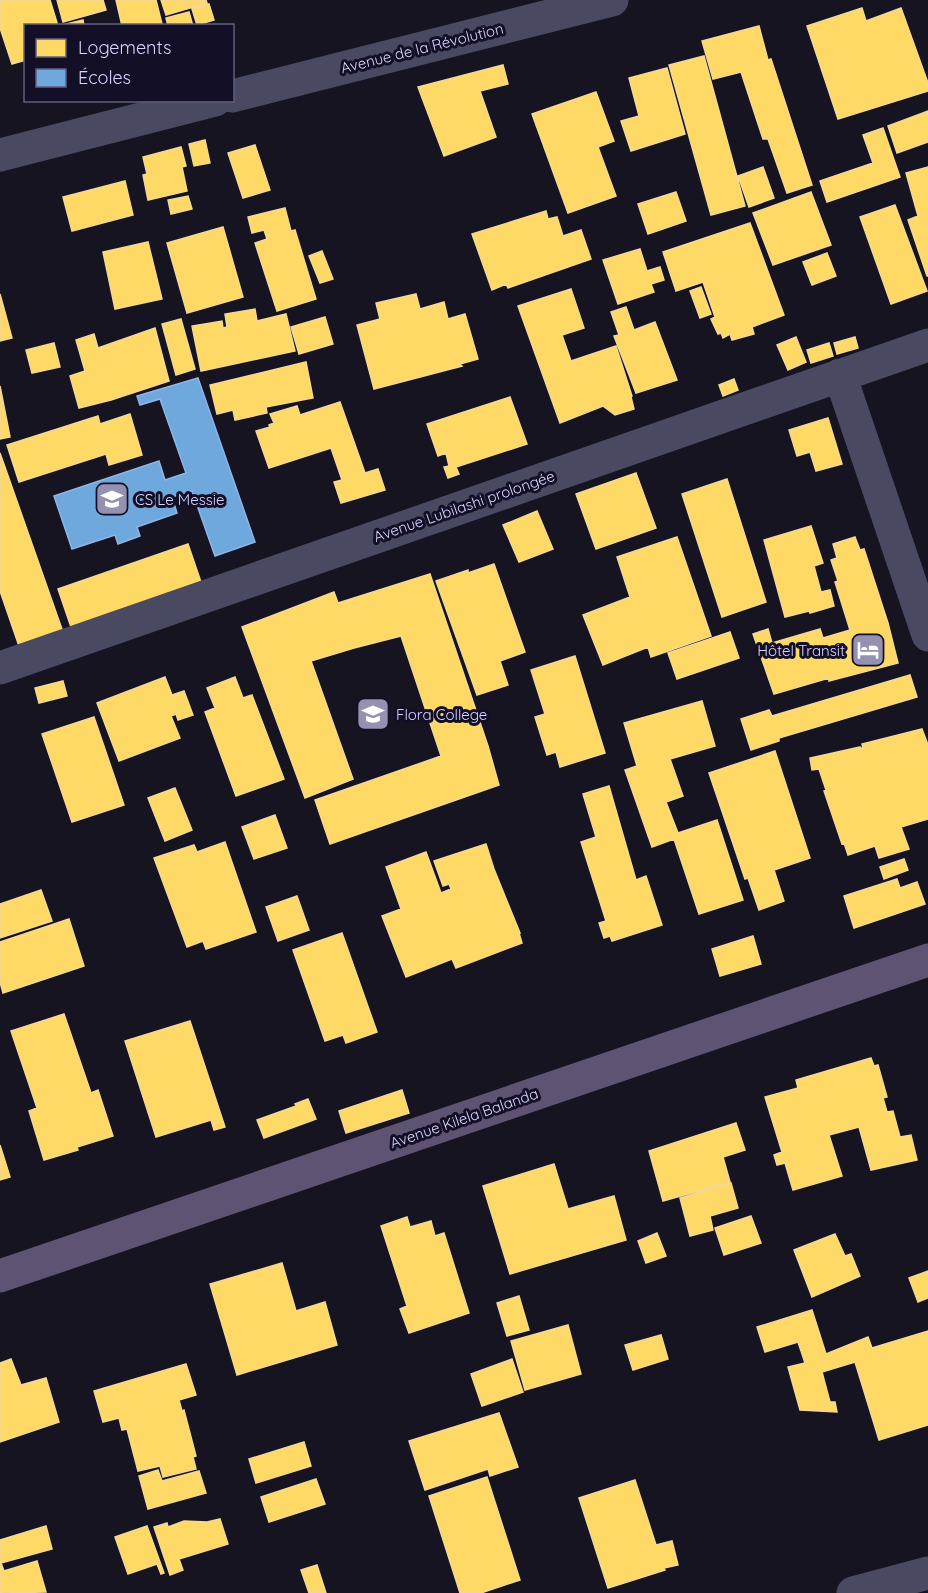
<svg xmlns="http://www.w3.org/2000/svg" width="928" height="1593" font-family="Quicksand,sans-serif">
<style>
.homes{fill:#ffd966;stroke:#f4d894;stroke-width:1.5}
.schools{fill:#6fa8dc;stroke:#8fb5e6;stroke-width:1.5}
.lines{fill:none;stroke-linecap:round;stroke-linejoin:round}
.minor{stroke:#4a4962;stroke-width:33}
.major{stroke:#5e5373;stroke-width:33}
.labels{text-anchor:middle;dominant-baseline:central;stroke-width:6;stroke-linejoin:round;paint-order:stroke}
.street-label{font-size:15px;fill:#d9d4ff;stroke:#130f26}
.poi-label{font-size:15px;fill:#d9d4ff;stroke:#130f26;text-anchor:start}
</style>
<rect width="100%" height="100%" fill="#161421"/>
<!-- homes -->
<path class="homes" d="M0 0H50L58 26H26V60L12 64 0 28Z
M57 0H103L106 10 63 22Z
M116 0H156L162 24 153 26H122Z
M161 0H206L207 3 166 15Z
M209 4 214 20 197 25 192 9Z
M862 8 866 21 901 8 928 83V91L838 119 807 26Z
M189 12 193 26H168L166 18Z
M83 20 84 26H62V25Z
M759 26 768 60 771 59 812 185 787 193 768 139H763L741 72 713 79 702 41Z
M704 56 745 206 711 215 669 65Z
M503 65 508 84 480 91 496 137 444 156 418 87Z
M667 68 685 134 631 151 621 121 639 116 629 78Z
M596 92 614 141 598 147 616 196 568 213 532 114Z
M928 111V142L897 153 888 126Z
M883 128 900 177 827 202 820 181 873 163 863 135Z
M205 140 210 163 194 166 189 144Z
M255 145 270 190 243 198 228 153Z
M181 147 186 166 182 167 187 191 148 200 143 175 147 174 143 157Z
M763 167 774 198 749 207 738 176Z
M928 167V276H927L908 220 918 216 906 173Z
M125 181 133 215 72 231 63 197Z
M676 192 686 221 648 234 638 204Z
M811 192 831 245 773 265 753 213Z
M188 196 192 209 171 214 168 200Z
M895 205 927 291 891 304 860 217Z
M285 208 291 231 295 230 316 299 277 311 255 243 267 239 264 230 252 233 248 217Z
M546 211 548 219 557 217 563 236 581 230 591 259 508 288 506 284 492 290 472 234Z
M750 223 784 315 752 327 754 334 732 340 730 334 723 338 721 333 718 334 711 319 715 317 703 282 676 291 663 252Z
M223 227 243 297 187 313 167 243Z
M148 242 162 299 115 309 103 252Z
M640 249 647 271 660 267 664 280 651 284 654 292 618 304 603 260Z
M322 251 333 279 320 283 309 256Z
M827 253 836 276 812 285 803 262Z
M701 287 711 314 700 318 690 291Z
M571 289 584 328 562 335 571 361 616 346 632 396 631 397 634 409 615 415 603 406 560 423 518 306Z
M0 294 12 338 0 341Z
M416 294 420 309 444 302 448 319 465 314 478 359 460 364 462 366 374 389 357 325 380 319 376 303Z
M626 307 634 330 655 322 677 380 636 393 614 336 619 335 611 312Z
M255 309 257 321 286 314 295 351 201 371 192 326 222 321 223 328 227 327 225 314Z
M325 317 333 344 299 354 291 327Z
M181 319 195 369 176 375 162 324Z
M155 328 169 381 111 400 79 408 70 376 85 371 76 340 94 334 98 348Z
M796 337 806 362 788 370 777 345Z
M855 337 858 348 837 354 834 343Z
M54 343 60 367 32 373 26 350Z
M829 343 833 356 811 363 807 350Z
M306 362 313 398 266 407 267 413 235 420 233 410 217 414 210 385Z
M734 379 738 390 723 396 719 385Z
M0 386 10 437 0 439Z
M510 397 527 444 456 467 459 474 448 478 444 467 449 466 446 453 438 456 427 424Z
M340 402 365 473 378 469 385 490 341 503 334 482 342 480 331 448 269 468 256 431 270 427 269 425 274 423 270 414 297 406 300 415Z
M130 414 142 455 109 465 106 454 19 482 7 445 98 416 100 424Z
M828 418 842 464 816 471 810 452 797 456 789 430Z
M0 453 63 632 19 646 0 591Z
M636 473 656 528 596 549 576 494Z
M727 479 766 602 722 617 682 494Z
M537 511 553 549 519 562 503 525Z
M811 526 823 563 814 566 821 592 830 590 834 606 810 613 809 611 785 617 764 540Z
M677 537 711 636 651 657 648 647 603 665 583 615 630 597 617 557Z
M855 537 860 550 864 549 888 623 898 663 829 681V678L774 694 753 634 768 629 772 643 820 629 823 638 850 630 835 582 838 581 831 560 837 558 833 544Z
M188 544 201 582 71 627 58 589Z
M494 564 525 652 500 661 508 685 477 695 436 581 468 570V573Z
M430 574 488 746 499 785 330 844 315 800 441 756 401 636 354 648 311 661 353 779 305 798 242 627 334 592 338 603Z
M730 632 739 658 677 679 668 653Z
M575 656 605 753 560 767 556 752 547 755 535 717 545 714 531 670Z
M910 675 917 697 779 738V741L751 750 741 719 769 710 772 716Z
M165 677 172 695 184 691 193 715 178 720 176 714 171 716 180 738 119 761 97 703Z
M235 677 243 698 252 695 284 779 236 796 205 712 215 708 207 688Z
M63 681 67 696 39 703 35 688Z
M702 701 715 746 670 759 683 796 666 802 678 833 717 820 743 900 699 914 674 839 652 847 625 770 637 766 624 723Z
M94 717 124 805 72 822 42 734Z
M922 729 928 745V819L901 827 909 849 879 858 875 846 848 855 844 843 842 844 824 791 826 790 819 769 812 770 810 758 860 747V748H863L862 744Z
M775 751 810 858 774 870 784 901 759 910 748 878 745 879 709 773Z
M609 786 636 880 646 876 662 925 612 941 610 936 604 938 599 923 606 921 581 842 596 837 583 794Z
M175 788 192 830 165 841 148 798Z
M275 815 287 848 254 859 242 827Z
M225 842 256 932 206 949 203 941 187 947 154 858 194 845 197 852Z
M486 844 494 869 520 933H519L522 943 456 968 452 959 406 977 382 916 401 909 386 867 426 852 441 893 451 889 449 884 443 886 434 861Z
M904 859 908 870 884 879 880 867Z
M897 879 900 888 917 882 925 904 854 928 844 896Z
M41 890 52 921 0 938V904Z
M297 896 309 930 278 941 266 907Z
M69 919 84 966 3 993 0 982V942Z
M342 933 377 1032 346 1043 343 1035 325 1041 293 950Z
M753 936 761 964 720 976 712 949Z
M64 1014 91 1093 98 1090 113 1136 77 1147 78 1150 44 1160 29 1111 37 1108 11 1031Z
M190 1021 225 1127 214 1130 211 1120 156 1137 125 1041Z
M871 1058 874 1066 878 1065 887 1097 883 1098 887 1112 893 1111 900 1137 911 1135 917 1160 871 1170 859 1127 829 1135 842 1176 793 1190 785 1163 777 1165 774 1155 782 1152 765 1097 798 1088 796 1080Z
M402 1090 409 1113 346 1133 339 1111Z
M308 1099 316 1119 264 1138 257 1120 296 1106 295 1104Z
M736 1123 745 1150 723 1157 730 1182 663 1201 649 1151Z
M0 1145 10 1177 0 1180Z
M554 1164 568 1209 614 1196 626 1240 510 1274 483 1186Z
M731 1183 738 1208 710 1216 713 1230 690 1236 680 1198Z
M751 1216 761 1243 724 1255 715 1228Z
M407 1217 410 1227 431 1221 435 1236 444 1233 469 1313 409 1333 400 1309 407 1306 381 1226Z
M657 1233 666 1256 646 1263 638 1241Z
M835 1234 845 1256 851 1254 860 1276 812 1297 794 1250Z
M282 1263 296 1311 325 1302 337 1345 237 1375 210 1284Z
M928 1271V1298L918 1302 909 1278Z
M519 1296 529 1330 507 1336 497 1303Z
M812 1310 826 1354 868 1337 872 1348 928 1331V1425L879 1440 855 1362 822 1372 830 1402H835L837 1412 800 1410 788 1367 805 1363 798 1342 765 1352 757 1327Z
M568 1325 581 1374 525 1390 511 1341Z
M661 1335 668 1359 633 1370 625 1345Z
M11 1359 21 1385 46 1378 59 1422 0 1442V1363Z
M512 1359 523 1392 482 1406 471 1374Z
M186 1364 196 1395 179 1400 182 1411 184 1410 196 1456 193 1457 196 1469 163 1477 160 1466 138 1471 127 1429 122 1430 119 1418 103 1422 94 1391Z
M499 1413 518 1467 490 1476 488 1469 425 1490 409 1441Z
M304 1442 311 1466 256 1483 249 1459Z
M158 1470 162 1481 199 1471 206 1493 148 1509 139 1476Z
M487 1477 520 1580 481 1593H460L429 1496Z
M316 1479 325 1504 269 1522 261 1497Z
M635 1480 656 1545 672 1541 678 1565 664 1568 665 1570 608 1588 579 1498Z
M220 1519 228 1544 179 1559 183 1570 170 1575 154 1527 167 1523 168 1527 184 1521 207 1522Z
M46 1526 52 1549 1 1563 4 1571 37 1561 46 1592 0 1593V1540Z
M147 1526 164 1573 161 1574 157 1564 128 1574 115 1537Z
M317 1565 326 1593H309L301 1570Z"/>
<!-- schools -->
<path class="schools" d="M198 378 255 542 215 556 192 491 172 497 177 513 137 527 140 536 118 544 115 535 72 549 54 496 159 461 165 480 186 473 160 399 140 405 137 396Z"/>
<g class="lines">
<!-- minor -->
<path class="minor" d="M232 96 612 0
M0 155 215 100
M840 375 928 635
M0 668 928 345
M853 1593 928 1573"/>
<!-- major -->
<path class="major" d="M0 1276 928 960"/>
</g>
<!-- icons -->
<defs>
<g id="school-square" transform="scale(1.725)"><rect x="-9" y="-9" width="18" height="18" rx="4" fill="#9591b1" stroke="#130f26"/><path d="M0-5L7-2L0 1L-7-2ZM-4 1L0 2.5L4 1V4Q0 6-4 4Z" fill="#fff"/></g>
<g id="hotel-square" transform="scale(1.725)"><rect x="-9" y="-9" width="18" height="18" rx="4" fill="#9591b1" stroke="#130f26"/><path d="M-6-4.5h1.5V1H6V5H4.5V3h-9V5H-6ZM-4 0a1.8 1.8 0 1 1 3.6 0ZM.5 0V-2.5h3Q6-2.5 6 0Z" fill="#fff"/></g>
</defs>
<g fill-rule="evenodd">
<use href="#school-square" x="112" y="499"/>
<use href="#hotel-square" x="868" y="650"/>
<use href="#school-square" x="373" y="714"/>
</g>
<g class="labels">
<!-- street labels -->
<g class="street-label">
<text transform="translate(422 48) rotate(-14)">Avenue de la Révolution</text>
<text transform="translate(464 506) rotate(-19)">Avenue Lubilashi prolongée</text>
<text transform="translate(464 1118) rotate(-19)">Avenue Kilela Balanda</text>
</g>
<!-- poi labels -->
<g class="poi-label">
<text x="135" y="499">CS Le Messie</text>
<text x="845" y="650" text-anchor="end">Hôtel Transit</text>
<text x="396" y="714">Flora College</text>
</g>
</g>
<!-- legend -->
<rect x="24" y="24" width="210" height="78" fill="#130f26" stroke="#625e7d" stroke-width="1.5"/>
<rect x="36" y="39" width="30" height="18" fill="#ffd966" stroke="#625e7d" stroke-width="1.5"/>
<text x="78" y="54" font-size="18" fill="#d9d4ff">Logements</text>
<rect x="36" y="69" width="30" height="18" fill="#6fa8dc" stroke="#625e7d" stroke-width="1.5"/>
<text x="78" y="84" font-size="18" fill="#d9d4ff">Écoles</text>
</svg>
